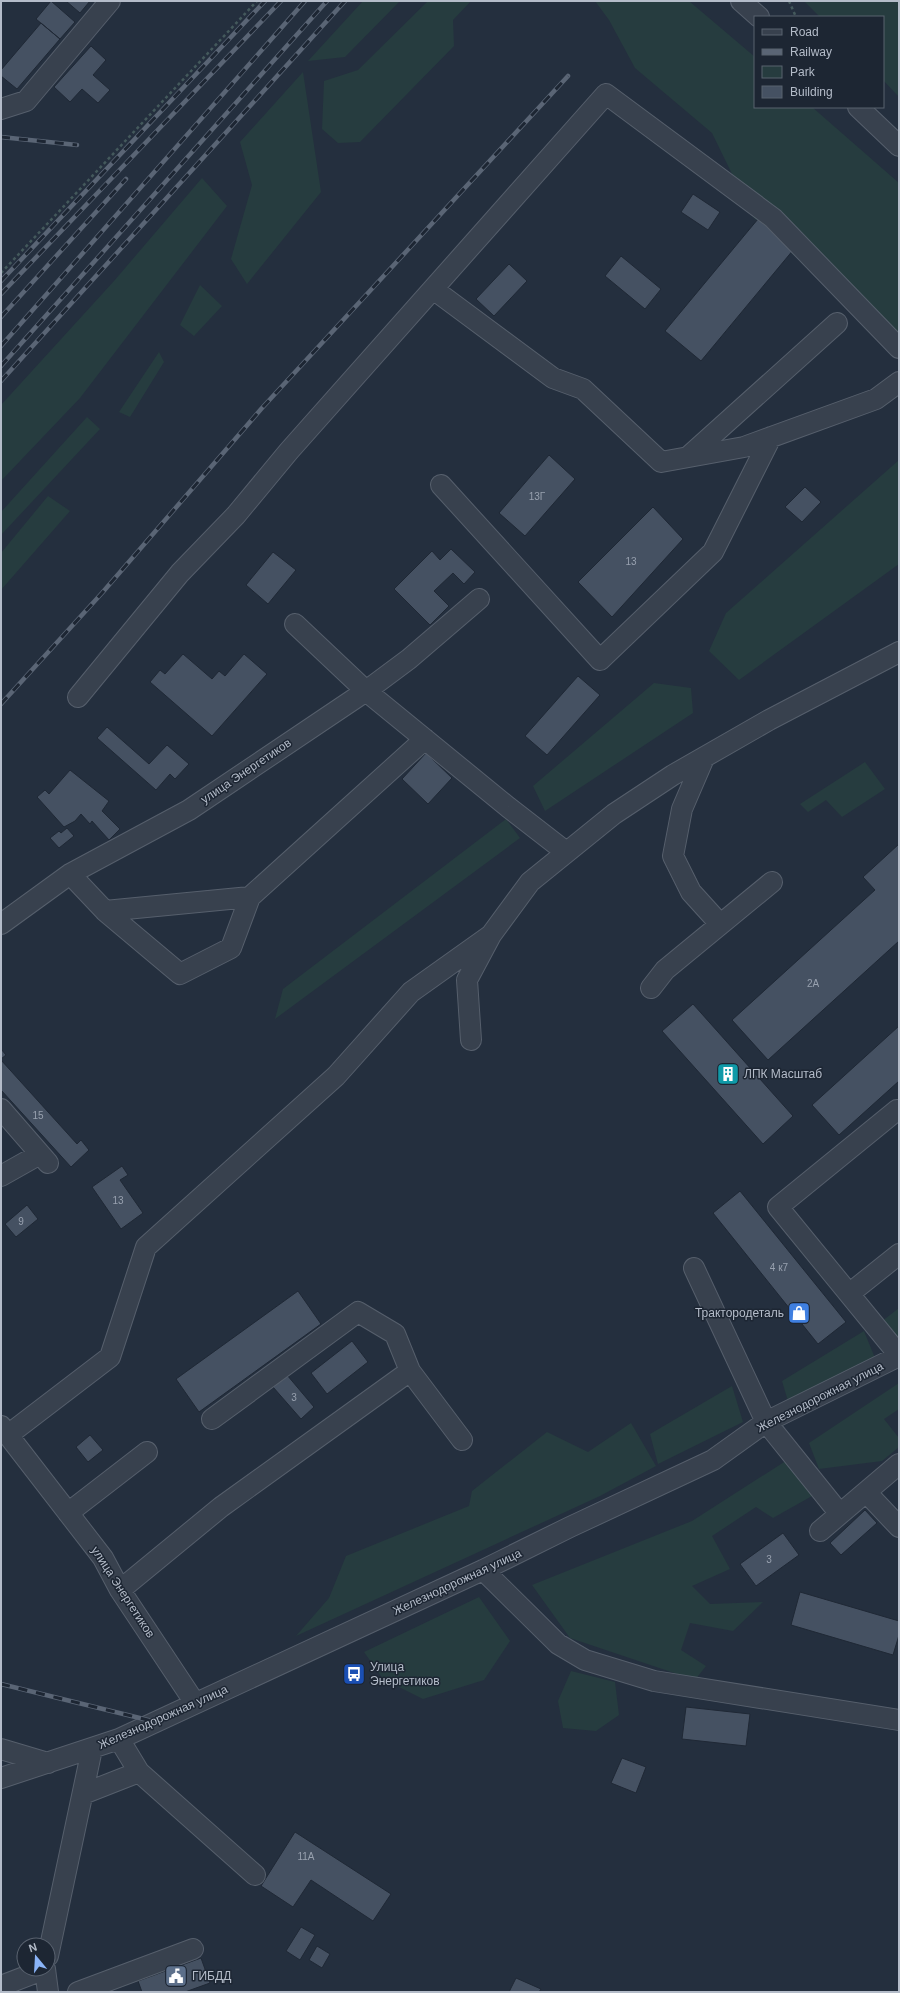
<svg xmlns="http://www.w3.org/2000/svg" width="900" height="1993" font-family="Helvetica,sans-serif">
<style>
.green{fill:#263c3f}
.building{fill:#455162;stroke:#1f2835}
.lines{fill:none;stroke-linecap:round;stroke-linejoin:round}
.minor-casing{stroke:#565f6c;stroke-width:22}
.path{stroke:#44595c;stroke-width:2.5;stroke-dasharray:3 3;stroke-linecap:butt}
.minor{stroke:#38414e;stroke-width:20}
.rail-casing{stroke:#5a6575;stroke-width:4.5}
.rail{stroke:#1d2633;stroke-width:3;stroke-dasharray:9;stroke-linecap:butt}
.labels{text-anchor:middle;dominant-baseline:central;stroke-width:3;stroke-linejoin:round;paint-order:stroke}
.number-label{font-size:10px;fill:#98a1af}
.street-label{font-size:12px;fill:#b4bcc9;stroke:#1d2633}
.poi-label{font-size:12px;fill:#b4bcc9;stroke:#1d2633;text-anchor:start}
</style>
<rect width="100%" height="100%" fill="#242f3e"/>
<!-- green -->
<path class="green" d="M363 1H400L345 57 308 61Z
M428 1H471L453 20 454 46 360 142 338 143 322 129 324 81 358 70Z
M595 1H689L755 57V107H812L899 183V354L753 217 712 133 635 68 609 20Z
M804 1H899V97L883 80V17H820Z
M303 72 321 192 247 284 231 259 252 185 240 142Z
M202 178 227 206 80 398 1 481V405L114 281Z
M200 285 222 306 194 336 180 325Z
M159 352 164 362 130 417 119 412Z
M87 417 100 429 1 535V512Z
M899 460V564L739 680 709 651 726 613Z
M48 496 70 511 1 590V553Z
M654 683 691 688 693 713 545 811 533 786Z
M865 762 885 789 842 817 826 800 808 812 800 804Z
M506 819 520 838 275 1019 283 989Z
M899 1308V1343L872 1329Z
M864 1331 875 1358 790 1408 782 1381Z
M899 1383V1409L884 1419 899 1438V1447L882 1461 819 1469 809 1443Z
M732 1386 743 1422 658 1464 650 1434Z
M631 1423 656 1466 600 1496 296 1636 329 1598 346 1556 469 1506 472 1491 547 1432 588 1452Z
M795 1455 812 1496 773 1518 756 1507 712 1536 730 1569 692 1586 710 1604 763 1602 733 1631 690 1623 681 1650 706 1666 695 1680 570 1638 532 1585 692 1521Z
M479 1597 510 1641 484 1680 423 1699 383 1679 364 1652Z
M571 1671 615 1682 619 1715 596 1731 563 1728 558 1701Z"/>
<!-- building -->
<path class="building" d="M51 1 75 22 60 39 36 19Z
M66 1H90L80 13Z
M41 23 60 39 17 89 1 76V70Z
M91 46 106 60 93 75 110 90 98 103 82 89 70 102 54 87Z
M693 194 720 212 708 230 681 212Z
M758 219 794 249 701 361 665 331Z
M621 256 661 289 645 309 605 276Z
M509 264 527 281 494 316 476 299Z
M549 455 575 479 525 536 499 513Z
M805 487 821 502 802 522 785 507Z
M653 507 683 539 612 617 578 582Z
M451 549 475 572 464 584 453 573 434 591 449 606 430 625 394 589 432 551 440 560Z
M273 552 296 570 268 604 246 585Z
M183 654 212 679 219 671 225 676 244 654 267 674 212 736 150 682 160 670 165 674Z
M578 676 600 695 547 755 525 736Z
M107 727 149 764 167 745 189 764 175 779 170 774 156 790 97 738Z
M426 753 452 778 428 804 402 779Z
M70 770 109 801 102 811 120 829 109 840 92 821 90 824 81 814 75 821 64 827 37 797 45 790 49 794Z
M67 828 74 836 59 848 50 838 59 831 61 833Z
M899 844V941L768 1060 732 1020 875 890 863 877Z
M693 1004 793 1116 763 1144 662 1031Z
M899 1026V1081L839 1135 812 1105Z
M1 1049 6 1055 1 1059Z
M1 1060 77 1144 81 1140 89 1150 71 1167 1 1090Z
M122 1166 128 1175 120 1180 143 1213 121 1229 92 1187Z
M740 1191 846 1322 818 1344 713 1213Z
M27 1205 38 1219 16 1237 5 1224Z
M298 1291 321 1324 199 1412 176 1379Z
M352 1341 368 1362 327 1394 311 1373Z
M287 1375 314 1407 301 1419 273 1387Z
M90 1435 103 1450 88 1462 76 1447Z
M865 1510 877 1523 841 1555 830 1543Z
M783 1533 799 1555 756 1586 740 1564Z
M800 1592 899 1621V1635L893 1655 791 1625Z
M686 1707 750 1714 746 1746 682 1739Z
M622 1758 646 1767 636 1793 611 1783Z
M295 1832 391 1894 373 1921 311 1880 293 1907 261 1886Z
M301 1927 315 1935 300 1960 286 1951Z
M317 1946 330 1954 322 1968 309 1960Z
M201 1958 210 1983 185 1992H142L138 1981Z
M516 1978 541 1989 539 1992H509Z"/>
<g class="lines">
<!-- minor casing -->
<g class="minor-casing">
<path id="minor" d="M741 1 759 17
M858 107 899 146
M1 109 26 101 110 1
M433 289 553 378 583 389 661 462 744 447 876 399 899 382
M688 457 837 323
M441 485 600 660 713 552 771 437
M295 624 366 691 508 807 566 852
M78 697 180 573 236 515 289 451 606 94 773 218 899 348
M704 758 682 809 673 856 691 892 720 924
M70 874 105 911 250 897 425 739
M105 911 180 974 231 948 250 897
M1 924 70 874 189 810 366 691 409 659 479 599
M651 988 665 970 772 882
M471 1040 467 980 491 935 530 882 614 814 673 775 769 720 899 652
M1 1109 48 1163
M897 1110 778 1207 899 1355
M1 1176 40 1154
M694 1268 766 1422 840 1514
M849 1294 899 1254
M410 1371 462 1440
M1 1426 103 1558 120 1590 195 1703
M8 1435 110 1357 146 1247 336 1076 411 992 491 935
M866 1492 899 1527
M68 1513 147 1452
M820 1531 899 1464
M483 1570 558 1644 585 1660 654 1681 899 1720
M120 1590 221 1507 410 1371 395 1334 358 1312 212 1419
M119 1739 139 1772 255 1875
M1 1749 48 1763
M1 1778 119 1739 483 1570 570 1527 713 1460 766 1422 899 1356
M83 1794 139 1772
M48 1956 92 1749
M45 1969 48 1992
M1 1986 45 1969
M78 1992 193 1949"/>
</g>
<!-- path -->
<path class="path" d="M789 1 796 17
M1 273 257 1"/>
<!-- minor -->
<use href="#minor" class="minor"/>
<!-- rail casing -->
<g class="rail-casing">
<path id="rail" d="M1 137 77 145
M1 281 265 1
M1 294 281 1
M1 317 126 179
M1 346 305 1
M1 366 327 1
M1 381 345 1
M1 704 102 593 262 408 568 76
M1 1684 156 1722"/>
</g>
<!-- rail -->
<use href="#rail" class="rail"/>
</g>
<!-- icons -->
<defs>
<g id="building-square" transform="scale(1.15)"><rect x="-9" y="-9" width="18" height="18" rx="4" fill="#0f9aa8" stroke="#1d2633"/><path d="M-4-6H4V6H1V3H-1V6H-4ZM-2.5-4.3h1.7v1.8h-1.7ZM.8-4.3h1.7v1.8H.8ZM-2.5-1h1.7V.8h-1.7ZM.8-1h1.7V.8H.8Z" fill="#fff"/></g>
<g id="shop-square" transform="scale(1.15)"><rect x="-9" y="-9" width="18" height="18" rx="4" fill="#3f7fe0" stroke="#1d2633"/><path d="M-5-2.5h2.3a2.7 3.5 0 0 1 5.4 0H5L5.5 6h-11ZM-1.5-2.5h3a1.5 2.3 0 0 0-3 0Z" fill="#fff"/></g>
<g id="bus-square" transform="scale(1.15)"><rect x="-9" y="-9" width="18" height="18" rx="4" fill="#1a4fb4" stroke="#1d2633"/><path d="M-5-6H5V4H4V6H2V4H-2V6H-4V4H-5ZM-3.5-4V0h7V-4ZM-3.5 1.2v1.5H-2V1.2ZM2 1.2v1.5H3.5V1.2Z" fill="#fff"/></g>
<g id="civic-square" transform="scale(1.15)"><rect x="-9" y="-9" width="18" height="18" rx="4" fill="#5c6f8a" stroke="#1d2633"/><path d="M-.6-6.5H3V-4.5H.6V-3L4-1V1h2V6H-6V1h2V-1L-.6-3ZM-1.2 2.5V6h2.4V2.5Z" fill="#fff"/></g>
</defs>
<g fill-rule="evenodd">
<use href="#building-square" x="728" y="1074"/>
<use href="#shop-square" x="799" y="1313"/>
<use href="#bus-square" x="354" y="1674"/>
<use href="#civic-square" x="176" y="1976"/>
</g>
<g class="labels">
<!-- number labels -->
<g class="number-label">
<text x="537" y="496">13Г</text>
<text x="631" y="561">13</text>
<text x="813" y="983">2А</text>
<text x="38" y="1115">15</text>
<text x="118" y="1200">13</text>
<text x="21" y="1221">9</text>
<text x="779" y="1267">4 к7</text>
<text x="294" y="1397">3</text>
<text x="769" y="1559">3</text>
<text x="306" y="1856">11А</text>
</g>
<!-- street labels -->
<g class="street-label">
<text transform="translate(246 771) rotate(-34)">улица Энергетиков</text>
<text transform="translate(820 1397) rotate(-27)">Железнодорожная улица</text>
<text transform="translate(457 1582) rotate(-25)">Железнодорожная улица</text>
<text transform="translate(123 1592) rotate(57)">улица Энергетиков</text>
<text transform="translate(163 1717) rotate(-24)">Железнодорожная улица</text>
</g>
<!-- poi labels -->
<g class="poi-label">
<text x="744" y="1074">ЛПК Масштаб</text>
<text x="784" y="1313" text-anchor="end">Трактородеталь</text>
<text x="370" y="1667">Улица<tspan x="370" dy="14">Энергетиков</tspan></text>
<text x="192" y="1976">ГИБДД</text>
</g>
</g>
<!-- border -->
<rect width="900" height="1993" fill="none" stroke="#b4bcc9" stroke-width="4"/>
<!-- legend -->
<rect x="754" y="16" width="130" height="92" fill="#1d2633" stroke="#59626f"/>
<rect x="762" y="29" width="20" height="6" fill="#38414e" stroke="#59626f"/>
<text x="790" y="36" font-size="12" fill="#b4bcc9">Road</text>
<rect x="762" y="49" width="20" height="6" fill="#5a6575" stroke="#59626f"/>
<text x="790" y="56" font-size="12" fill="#b4bcc9">Railway</text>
<rect x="762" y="66" width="20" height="12" fill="#263c3f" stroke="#59626f"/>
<text x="790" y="76" font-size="12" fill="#b4bcc9">Park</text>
<rect x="762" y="86" width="20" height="12" fill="#455162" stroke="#59626f"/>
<text x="790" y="96" font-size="12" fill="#b4bcc9">Building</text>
<!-- north arrow -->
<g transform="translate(36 1957) rotate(342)"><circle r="19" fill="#1d2633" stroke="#59626f"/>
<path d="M0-3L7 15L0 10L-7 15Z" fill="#8ab4f8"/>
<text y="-6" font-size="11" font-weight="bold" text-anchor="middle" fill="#b4bcc9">N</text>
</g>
</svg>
